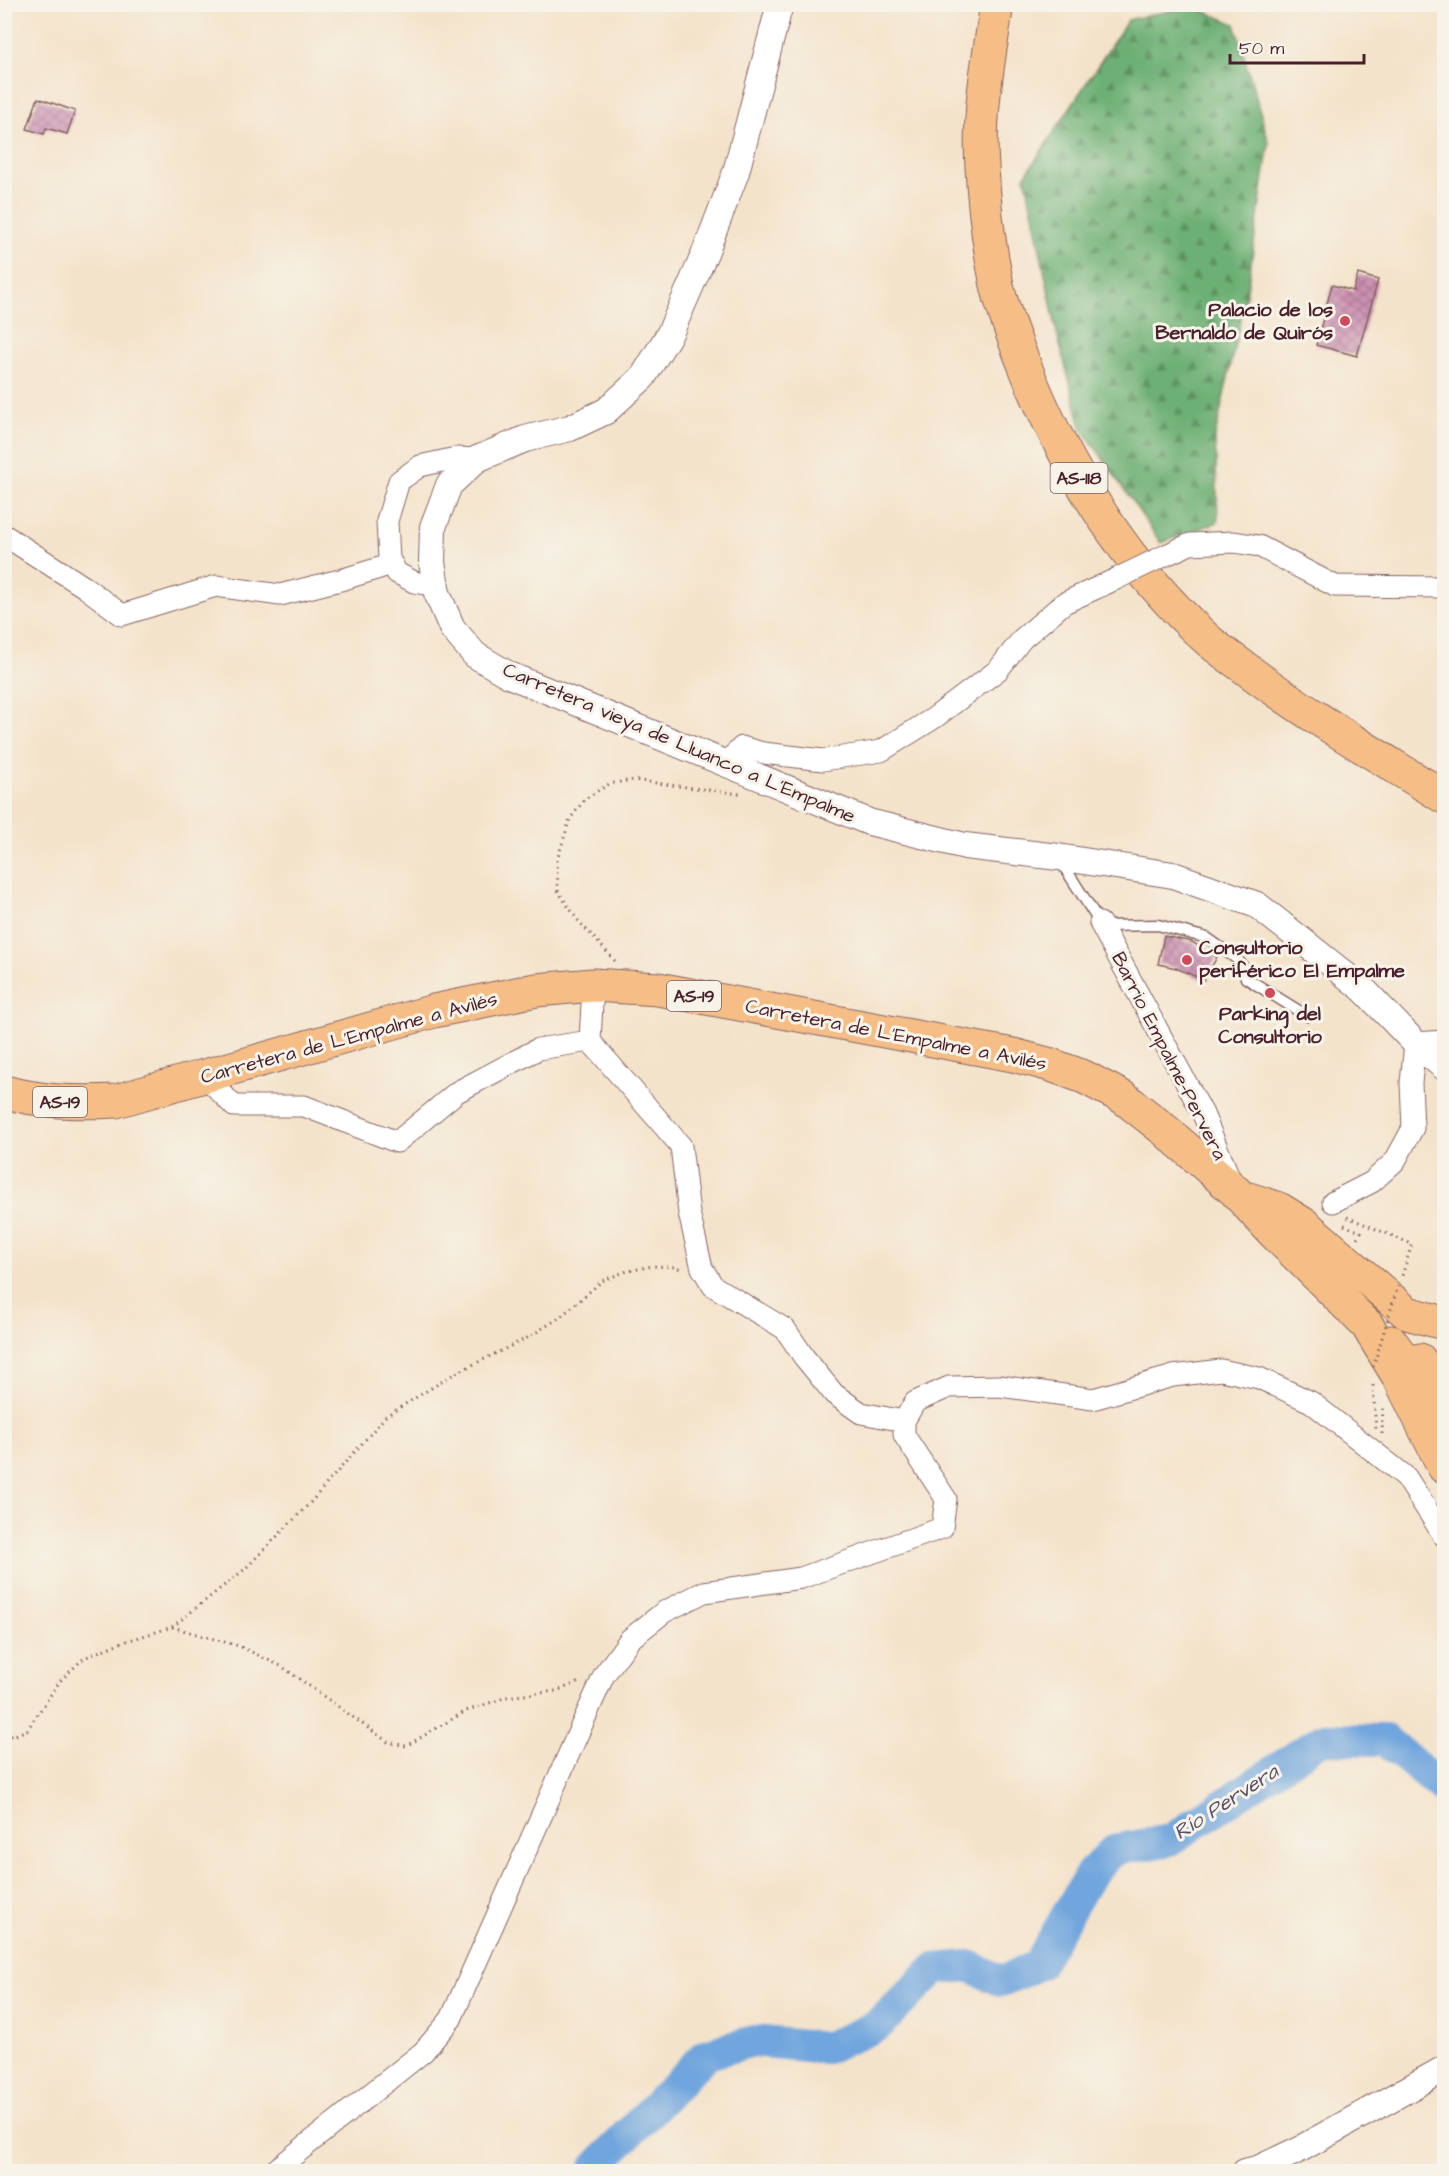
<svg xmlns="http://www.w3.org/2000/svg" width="1449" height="2176" font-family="'Architects Daughter',sans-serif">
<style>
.forest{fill:url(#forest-firs);stroke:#5c6850;stroke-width:1.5}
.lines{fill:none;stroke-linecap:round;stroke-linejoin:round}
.river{stroke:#6fa5dd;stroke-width:32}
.building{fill:url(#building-cross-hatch)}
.service-casing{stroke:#866463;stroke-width:13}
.minor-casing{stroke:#866463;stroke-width:23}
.tertiary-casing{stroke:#866463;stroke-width:28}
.primary-casing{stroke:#866463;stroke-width:35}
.path{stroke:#866463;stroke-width:3;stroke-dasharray:1.5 4.5;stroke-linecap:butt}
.service{stroke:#fff;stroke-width:10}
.minor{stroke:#fff;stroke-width:21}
.tertiary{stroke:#fff;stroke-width:26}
.primary{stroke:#f6be87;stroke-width:33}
.minor-bridge-casing{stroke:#866463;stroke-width:23;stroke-linecap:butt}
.path-bridge{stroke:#866463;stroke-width:3;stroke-dasharray:1.5 4.5;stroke-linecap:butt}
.minor-bridge{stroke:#fff;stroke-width:21}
.poi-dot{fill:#d1495b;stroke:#f7f3e8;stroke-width:2}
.labels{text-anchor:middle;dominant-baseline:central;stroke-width:6;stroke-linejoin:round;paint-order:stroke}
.shield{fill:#f7f3e8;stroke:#7e5f64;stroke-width:1.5}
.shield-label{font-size:18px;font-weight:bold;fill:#4a1f2b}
.poi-label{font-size:20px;font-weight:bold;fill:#4a1f2b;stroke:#f7f3e8;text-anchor:end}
.street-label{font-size:20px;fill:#4a1f2b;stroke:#f7f3e8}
.water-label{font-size:21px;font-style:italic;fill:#574e69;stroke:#f7f3e8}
</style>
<defs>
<pattern id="forest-firs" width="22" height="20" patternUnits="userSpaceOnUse" patternTransform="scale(1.5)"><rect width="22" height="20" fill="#6db074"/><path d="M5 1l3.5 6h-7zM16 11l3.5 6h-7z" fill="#5c8f5f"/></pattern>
<pattern id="building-cross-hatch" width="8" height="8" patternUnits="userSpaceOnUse" patternTransform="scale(1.5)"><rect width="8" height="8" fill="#cc91b2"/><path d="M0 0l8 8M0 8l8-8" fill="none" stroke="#a87691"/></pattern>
</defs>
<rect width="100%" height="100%" fill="#f7f3e8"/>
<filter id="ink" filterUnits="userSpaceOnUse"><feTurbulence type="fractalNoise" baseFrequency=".0167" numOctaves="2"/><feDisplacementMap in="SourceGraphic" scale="12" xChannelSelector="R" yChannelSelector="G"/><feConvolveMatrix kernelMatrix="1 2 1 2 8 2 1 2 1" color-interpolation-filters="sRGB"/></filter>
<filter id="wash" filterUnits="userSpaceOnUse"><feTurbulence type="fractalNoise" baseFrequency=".008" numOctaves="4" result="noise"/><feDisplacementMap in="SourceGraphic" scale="24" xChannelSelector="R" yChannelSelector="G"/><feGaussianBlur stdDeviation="1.35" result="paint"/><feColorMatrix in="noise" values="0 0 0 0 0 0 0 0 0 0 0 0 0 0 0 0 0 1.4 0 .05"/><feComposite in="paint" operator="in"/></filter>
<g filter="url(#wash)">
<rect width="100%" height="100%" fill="#f4e3cb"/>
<!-- forest -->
<path class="forest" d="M1191 6 1235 24 1269 143 1247 290 1215 436 1218 522 1161 543 1081 427 1057 333 1025 176 1128 20Z"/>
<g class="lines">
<!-- river -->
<path class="river" d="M594 2172 595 2168 705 2055 753 2041 826 2048 877 2026 935 1969 969 1966 1002 1981 1038 1965 1091 1873 1114 1850 1170 1840 1322 1739 1385 1740 1444 1789"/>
</g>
<g id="blocks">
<!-- building -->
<path class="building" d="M38 98 75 111 67 134 46 128 44 134 27 129Z
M1358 274 1378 280 1357 356 1316 345 1332 285 1353 291Z
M1164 936 1192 942 1217 957 1204 980 1176 968 1158 964Z"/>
</g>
</g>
<g filter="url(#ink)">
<use href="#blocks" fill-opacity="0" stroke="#866463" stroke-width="1.5"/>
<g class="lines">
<!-- service casing -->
<g class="service-casing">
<path id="service" d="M1060 860 1100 923 1106 926 1158 925 1207 938 1237 959 1243 967 1246 978 1307 1016"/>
</g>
<!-- minor casing -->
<g class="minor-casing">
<path id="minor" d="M4 535 86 588 122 615 216 586 280 595 344 579 392 564
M1166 555 1190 544 1234 542 1259 546 1335 586 1444 587
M436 586 414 582 397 573 389 559 387 521 399 481 420 466 456 458 477 459
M725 764 742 747 763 753 823 760 881 751 934 718 998 670 1022 639 1064 603 1116 579
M1100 923 1203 1114 1232 1184
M593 985 590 1041 681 1146 689 1213 702 1268 713 1286 785 1329 804 1357 834 1394 861 1413 904 1421
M205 1076 234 1106H304L397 1142 457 1092 538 1049 590 1041
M1333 1202 1372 1182 1395 1161 1413 1128 1411 1083 1415 1043 1444 1041
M273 2172 423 2052 451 2019 604 1675 630 1639 664 1612 704 1592 801 1578 942 1528 946 1499 904 1435V1421L915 1402 949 1387 1000 1386 1093 1399 1173 1376 1221 1370 1259 1378 1311 1402 1406 1477 1444 1536"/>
</g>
<!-- tertiary casing -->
<g class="tertiary-casing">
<path id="tertiary" d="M780 4 736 172 705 253 670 333 643 377 606 411 570 428 525 439 477 459 449 485 433 527 432 562 437 593 452 628 475 655 509 675 869 822 965 846 1058 857 1173 875 1257 905 1363 989 1415 1043 1444 1067
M1245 2172 1260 2168 1300 2149 1444 2069"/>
</g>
<!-- primary casing -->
<g class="primary-casing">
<path id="primary" d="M997 4C989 57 978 113 982 167 984 206 989 246 997 285 1003 312 1014 338 1024 364 1064 466 1127 568 1209 641 1223 653 1239 663 1253 674 1314 719 1380 757 1444 797
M4 1092C42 1102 77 1103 116 1101L434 1011 536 990 593 985 658 989 1013 1055 1051 1065 1084 1077 1124 1098 1166 1131 1234 1190 1274 1233 1367 1325 1400 1379 1444 1467
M1249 1199 1279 1209 1305 1225 1407 1313 1444 1323
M1391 1342C1409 1367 1413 1372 1444 1377
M1420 1360 1444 1410"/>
</g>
<!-- path -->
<path class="path" d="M615 961 576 918 558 891 557 860 570 819 585 799 609 784 633 780 740 794
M1347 1217 1412 1244 1402 1276
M1344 1225 1361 1232 1357 1238
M1373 1385 1376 1430
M1382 1434 1383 1405
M172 1627 239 1646 281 1666 388 1742 406 1746 466 1711 507 1697 556 1691 580 1682
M4 1735 13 1736 27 1730 60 1681 84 1658 117 1644 172 1627 245 1569 310 1503 386 1416 454 1374 527 1338 559 1318 602 1281 624 1272 652 1266 676 1267 682 1270"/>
<!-- service -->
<use href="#service" class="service"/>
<!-- minor -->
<use href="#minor" class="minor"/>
<!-- tertiary -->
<use href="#tertiary" class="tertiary"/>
<!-- primary -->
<use href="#primary" class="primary"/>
<!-- minor-bridge casing -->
<g class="minor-bridge-casing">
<path id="minor-bridge" d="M1116 579 1166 555"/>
</g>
<!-- path-bridge -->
<path class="path-bridge" d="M1373 1367 1398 1286"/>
<!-- minor-bridge -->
<use href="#minor-bridge" class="minor-bridge"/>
</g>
</g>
<!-- markers -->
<g class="poi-dot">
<circle cx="1345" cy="321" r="6"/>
<circle cx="1187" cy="960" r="6"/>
<circle cx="1270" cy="993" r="6"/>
</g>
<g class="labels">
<!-- shield labels -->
<g class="shield">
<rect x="1050.5" y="463" width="57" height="30" rx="4.5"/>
<rect x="667" y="981" width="54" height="30" rx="4.5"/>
<rect x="33" y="1087" width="54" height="30" rx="4.5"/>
</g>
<g class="shield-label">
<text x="1079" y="478">AS-118</text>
<text x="694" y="996">AS-19</text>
<text x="60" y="1102">AS-19</text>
</g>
<!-- poi labels -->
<g class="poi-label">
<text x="1333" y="310">Palacio de los<tspan x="1333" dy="23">Bernaldo de Quirós</tspan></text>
<text x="1199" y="948" text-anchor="start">Consultorio<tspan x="1199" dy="23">periférico El Empalme</tspan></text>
<text x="1270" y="1014" text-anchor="middle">Parking del<tspan x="1270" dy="23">Consultorio</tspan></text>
</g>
<!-- street labels -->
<g class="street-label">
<text transform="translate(679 743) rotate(23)">Carretera vieya de Lluanco a L'Empalme</text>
<text transform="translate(896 1035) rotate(11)">Carretera de L'Empalme a Avilés</text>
<text transform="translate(349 1038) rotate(-15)">Carretera de L'Empalme a Avilés</text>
<text transform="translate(1169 1056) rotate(63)">Barrio Empalme-Pervera</text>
</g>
<!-- water labels -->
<g class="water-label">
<text transform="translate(1226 1802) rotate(-33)">Río Pervera</text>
</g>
</g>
<!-- margin -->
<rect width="1449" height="2176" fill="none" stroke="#f7f3e8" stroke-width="24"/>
<!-- scale -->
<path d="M1230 54v9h134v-9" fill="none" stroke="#4a1f2b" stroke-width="3"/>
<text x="1239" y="54" font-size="18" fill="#4a1f2b" stroke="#f7f3e8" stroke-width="4.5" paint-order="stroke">50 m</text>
</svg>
